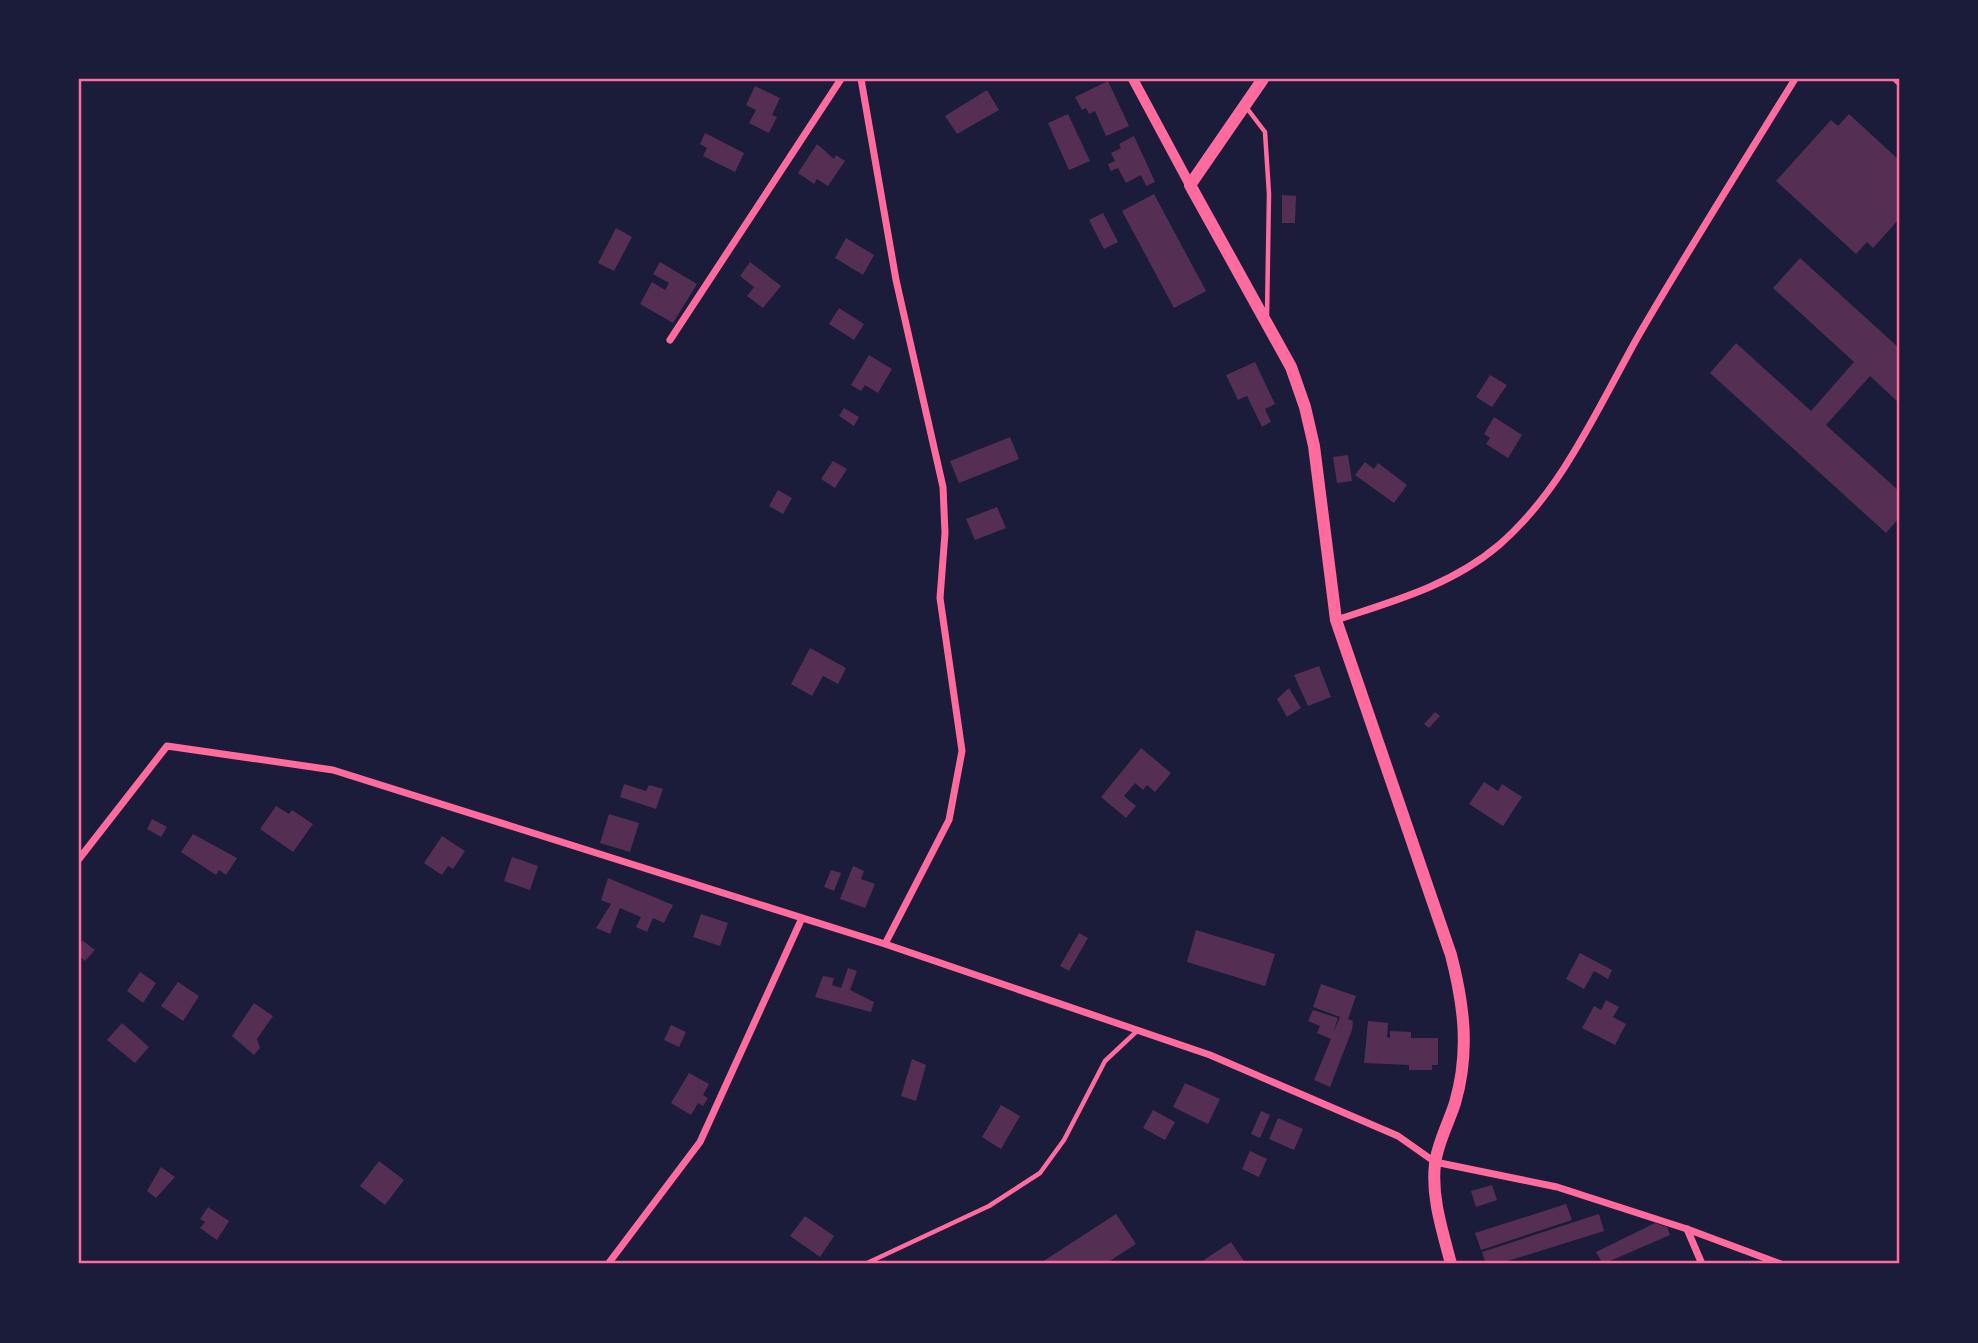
<svg xmlns="http://www.w3.org/2000/svg" width="1978" height="1343" font-family="Ubuntu,sans-serif">
<style>
.building{fill:#542f53}
.lines{fill:none;stroke-linecap:round;stroke-linejoin:round}
.service{stroke:#ff6b9d;stroke-width:4.5}
.minor{stroke:#ff6b9d;stroke-width:7}
.tertiary{stroke:#ff6b9d;stroke-width:10}
.secondary{stroke:#ff6b9d;stroke-width:12}
.neatline{fill:none;stroke:#ff6b9d;stroke-width:2.5}
</style>
<rect width="100%" height="100%" fill="#1b1b3a"/>
<!-- building -->
<path class="building" d="M1108 81 1129 126 1106 136 1095 111 1089 114 1086 108 1082 110 1075 97Z
M755 86 780 98 772 115 777 117 769 133 749 123 756 110 746 105Z
M987 90 999 110 957 134 945 116Z
M1068 114 1090 161 1069 170 1048 123Z
M1849 114 1899 160V219L1873 248 1867 242 1856 254 1776 181 1831 120 1838 126Z
M705 133 744 153 735 172 703 156 707 148 700 144Z
M1134 136 1155 182 1146 186 1141 175 1126 183 1118 168 1111 171 1108 164 1115 161 1111 153 1121 148 1119 144Z
M817 144 834 159 836 155 845 161 828 186 817 179 814 184 798 173Z
M1154 194 1206 291 1174 308 1122 211Z
M1282 195 1296 196 1295 223H1282Z
M1103 213 1118 242 1104 249 1089 220Z
M616 228 632 237 614 271 598 263Z
M846 238 874 255 863 275 835 258Z
M1800 258 1899 348V403L1870 376 1826 425 1899 491V518L1886 533 1710 373 1736 343 1811 411 1854 362 1773 288Z
M660 262 697 284 673 323 640 304 652 282 665 290 669 283 653 274Z
M750 262 781 286 763 308 747 296 754 287 740 276Z
M839 308 864 324 854 340 829 324Z
M869 355 892 369 878 393 865 385 861 391 851 385Z
M1255 362 1275 404 1265 409 1271 422 1262 427 1247 396 1238 400 1226 375Z
M1490 375 1507 385 1492 407 1476 397Z
M844 408 859 417 854 426 839 416Z
M1494 417 1522 435 1508 458 1486 444 1490 438 1484 434Z
M1010 437 1019 459 959 483 950 461Z
M1348 455 1352 481 1337 483 1333 457Z
M833 461 847 469 835 488 821 479Z
M1365 462 1374 469 1378 463 1407 485 1394 503 1355 475Z
M778 490 792 498 783 514 769 506Z
M997 507 1006 528 975 540 966 519Z
M810 648 846 668 838 684 823 676 812 696 791 684Z
M1319 666 1331 697 1308 706 1294 675Z
M1289 688 1301 708 1287 717 1277 699Z
M1435 712 1440 716 1429 728 1424 724Z
M1141 748 1171 773 1155 792 1147 785 1143 790 1135 783 1124 796 1136 806 1126 818 1101 797Z
M1484 782 1498 791 1502 784 1522 797 1503 826 1469 804Z
M624 784 646 791 649 785 663 789 656 809 620 797Z
M276 806 289 814 292 810 313 824 293 852 260 829Z
M609 814 639 823 630 852 600 843Z
M152 819 167 827 161 837 147 829Z
M193 834 237 858 226 875 219 870 216 875 181 852Z
M442 836 465 851 453 869 448 866 442 875 424 863Z
M512 857 538 866 530 890 504 881Z
M853 866 864 871 861 879 875 884 865 908 840 899Z
M831 870 841 873 834 891 824 887Z
M608 878 673 905 664 923 653 918 647 932 636 927 641 917 620 908 610 934 596 928 611 904 601 900Z
M701 914 728 923 720 946 693 937Z
M1196 930 1275 954 1265 986 1187 962Z
M1079 933 1088 938 1069 971 1060 966Z
M82 940 95 950 85 961 79 956Z
M1580 953 1612 970 1608 979 1594 971 1584 989 1566 979Z
M848 968 857 971 850 990 874 1002 871 1012 815 997 823 976 834 978 832 985 841 988Z
M140 972 156 983 143 1003 127 991Z
M178 982 199 996 183 1021 161 1006Z
M1321 984 1356 996 1348 1019 1353 1021 1352 1030 1330 1087 1314 1080 1331 1039 1317 1033 1320 1026 1308 1021 1313 1010 1338 1018 1333 1033 1340 1017 1313 1007Z
M1606 1000 1619 1007 1613 1017 1626 1024 1615 1045 1582 1028 1594 1006 1601 1010Z
M254 1003 273 1016 257 1039 260 1048 254 1055 232 1036Z
M1368 1021 1388 1023 1387 1037 1390 1038V1031L1411 1032V1038H1438V1065H1432V1070H1409V1065L1364 1063Z
M122 1023 149 1047 135 1063 107 1040Z
M671 1025 686 1032 679 1047 664 1040Z
M912 1059 926 1065 916 1101 901 1096Z
M689 1073 709 1084 703 1095 708 1098 703 1106 698 1103 691 1115 671 1103Z
M1185 1083 1220 1099 1208 1124 1173 1107Z
M1001 1105 1020 1116 1001 1149 982 1137Z
M1153 1110 1175 1122 1165 1140 1143 1128Z
M1261 1111 1270 1115 1260 1138 1251 1134Z
M1278 1118 1303 1129 1294 1150 1269 1139Z
M1250 1151 1267 1159 1259 1177 1242 1169Z
M379 1161 404 1180 385 1205 360 1186Z
M161 1167 175 1177 156 1198 147 1191Z
M1492 1185 1497 1200 1476 1207 1471 1191Z
M1566 1204 1572 1220 1481 1250 1475 1233Z
M208 1207 229 1221 217 1240 200 1228 205 1222 200 1219Z
M1116 1214 1136 1244 1105 1264H1039Z
M1599 1214 1604 1231 1498 1264H1486L1482 1252Z
M805 1216 834 1236 820 1257 790 1236Z
M1655 1223 1667 1227 1670 1235 1603 1264 1596 1252Z
M1231 1242 1246 1264H1198Z"/>
<g class="lines">
<!-- service -->
<path class="service" d="M1894 79 1899 84
M1246 107 1265 132 1269 194 1267 315
M865 1264 989 1206 1040 1173 1064 1140 1105 1061 1137 1031"/>
<!-- minor -->
<path class="minor" d="M861 79 896 280 943 487 945 533 940 598 962 751 949 820 885 944
M670 340 841 79
M1336 620C1394 601 1452 585 1499 545 1563 490 1599 405 1640 333 1690 247 1743 163 1795 79
M79 859 167 746 333 770 885 944 1210 1055 1398 1136 1435 1162 1557 1187 1687 1229 1781 1264
M1687 1229 1702 1264
M608 1264 700 1142 802 918"/>
<!-- tertiary -->
<path class="tertiary" d="M1133 79 1190 185"/>
<!-- secondary -->
<path class="secondary" d="M1263 79 1190 185 1291 367 1305 407 1314 446 1336 620 1451 955C1464 1005 1470 1052 1455 1103 1449 1122 1437 1144 1435 1164 1431 1198 1443 1232 1451 1264"/>
</g>
<!-- border -->
<rect width="1978" height="1343" fill="none" stroke="#1b1b3a" stroke-width="161"/>
<rect x="80" y="80" width="1818" height="1182" class="neatline"/>
</svg>
